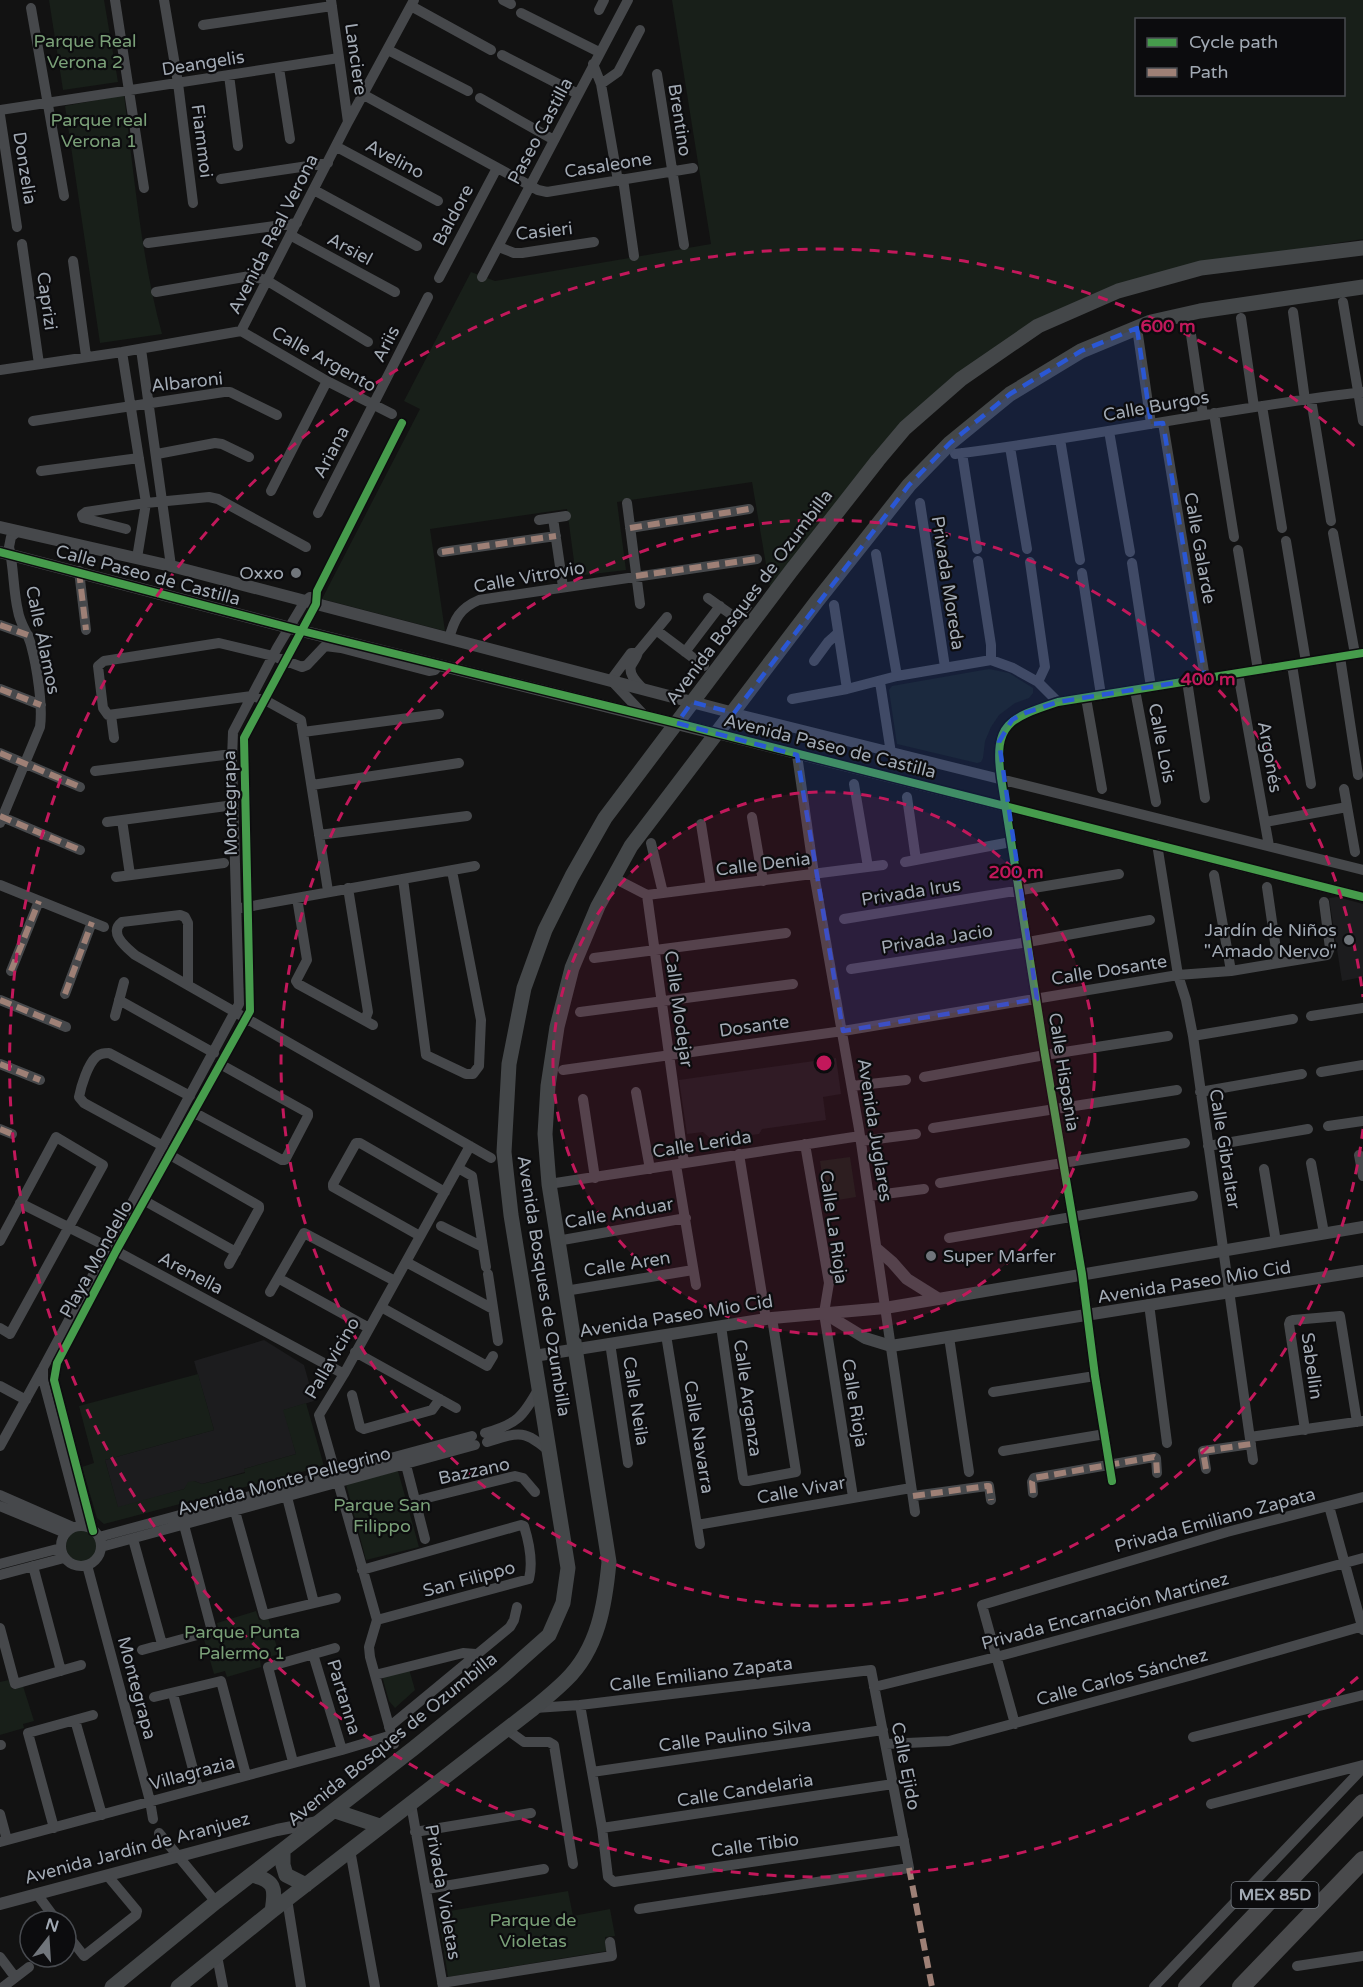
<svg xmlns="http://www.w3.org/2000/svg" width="1363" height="1987" font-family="'Varela Round',sans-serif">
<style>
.built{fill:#1c1c1e}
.green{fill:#181f19;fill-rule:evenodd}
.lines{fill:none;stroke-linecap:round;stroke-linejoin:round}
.minor{stroke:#46484b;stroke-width:10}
.tertiary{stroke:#46484b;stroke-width:12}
.secondary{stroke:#444749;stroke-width:15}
.motorway{stroke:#494a4c;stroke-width:18}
.quiet{stroke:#9e8076;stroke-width:6;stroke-dasharray:12 6;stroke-linecap:butt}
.cycleway-casing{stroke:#0c0c0e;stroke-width:11}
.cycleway{stroke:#469c4c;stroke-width:8}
.marked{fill:#2a57d4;fill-opacity:0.2;stroke:#2a57d4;stroke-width:4.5;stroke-dasharray:12 8;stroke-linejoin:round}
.ring{fill:none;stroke:#c2185b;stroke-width:3;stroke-dasharray:10 8}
.poi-dot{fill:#70757b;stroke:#0c0c0e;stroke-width:2}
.labels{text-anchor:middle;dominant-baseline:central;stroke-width:4.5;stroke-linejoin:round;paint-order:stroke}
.shield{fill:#0c0c0e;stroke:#757b82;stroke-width:1.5}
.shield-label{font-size:16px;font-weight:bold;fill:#a2aab4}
.park-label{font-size:18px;fill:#7aa078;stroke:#0c0c0e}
.street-label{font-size:18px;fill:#a2aab4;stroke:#0c0c0e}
.poi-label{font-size:18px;fill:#a2aab4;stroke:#0c0c0e;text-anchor:end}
.centre{fill:#c2185b;stroke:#0c0c0e;stroke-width:3}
.ring-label{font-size:18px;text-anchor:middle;font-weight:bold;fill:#c2185b;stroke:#0c0c0e;stroke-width:4.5;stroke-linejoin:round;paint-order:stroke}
</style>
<rect width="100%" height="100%" fill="#121212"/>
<!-- built -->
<path class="built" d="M1337 897 1363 904V977L1342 981 1329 898Z
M836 1058 841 1094 823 1097 826 1120 762 1129 759 1134 712 1140 703 1132 687 1134 679 1080Z
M264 1340 304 1365 314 1401 284 1410 296 1454 244 1469 245 1472 202 1484 194 1481 184 1489 118 1508 105 1460 214 1430 194 1361Z"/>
<!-- green -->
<path class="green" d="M49 0H104L118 82 63 90Z
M672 0H1363V239L1259 255 1093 296 946 382 770 588 752 482 617 502 626 570 576 576 567 509 430 529 445 631 322 599 420 409 404 401 471 272 495 281 711 244ZM1136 20H1344V94H1136Z
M124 95C134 175 141 256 162 334L100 343 65 106Z
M989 669 1009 673 1033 688V693L1029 698 1015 703 999 715 991 727 985 741 983 758 981 762 977 763 897 744 889 690 892 686Z
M850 1157 856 1197 826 1202 820 1161Z
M198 1374 214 1430 105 1460 118 1507 184 1489 188 1482 194 1481 202 1484 245 1473 244 1469 296 1454 283 1410 306 1403 324 1466 104 1524 97 1518 82 1467 94 1463 79 1406Z
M398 1471 419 1547 366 1560 346 1484Z
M66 1546a16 16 0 1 1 32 0a16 16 0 1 1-32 0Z
M256 1611 259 1620 268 1617 279 1654 260 1660 261 1667 227 1677 225 1671 214 1674 203 1636 219 1632 217 1623Z
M409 1669 415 1690 395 1708 389 1701 382 1676Z
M9 1680 12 1689 23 1686 34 1721 23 1724 24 1728 0 1735V1682Z
M568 1891 573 1916 610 1909 615 1936 605 1937 607 1951 448 1977 438 1913Z"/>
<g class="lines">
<!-- minor -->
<path class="minor" d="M115 0 144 188
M164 0 178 83 193 203
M331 0 348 122
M503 0 511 4
M411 6 491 50
M31 8 64 196
M599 10 604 0
M521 13 599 52
M203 25 332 6
M388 50 468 91
M502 55 578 94
M593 64 601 84 618 181
M279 68 290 139
M657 74 684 245
M229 75 238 146
M601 84 618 72 640 30
M364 95 538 190 547 192 693 168
M480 98 554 140
M0 110 339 58
M0 115 17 227
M337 147 438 201
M221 179 328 163
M623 179 634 256
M314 190 417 246
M290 235 395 292
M148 243 297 223
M22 244 39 364
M499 247 514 253H522L594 242
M73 261 86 356
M482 277 628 0
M439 278 497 168
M156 292 250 276 266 280 368 342
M1343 302 1363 421
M1293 312 1305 400
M1241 318 1254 407
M1137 328 1151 424
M1190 328 1203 415
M241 331 348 122 414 0
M241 331 327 381 392 414
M141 349 171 566
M122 352 146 503 137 558
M0 370 122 352 241 331
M1311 399 1331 521
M1262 406 1282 528
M1214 413 1234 537
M33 421 224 392H230L277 415
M1163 423 1205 678
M1109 431 1130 552
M1060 439 1080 560
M1010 447 1027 549
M962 453 977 549
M157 454 215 443 222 444 249 457
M955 454C1091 437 1226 408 1363 392
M41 471 139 458
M271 491 327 381
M627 503 640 604
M920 503 945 667
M318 513 428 297
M82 515 86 512 146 503 209 497 218 499 306 547
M82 515 83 518 126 529
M553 518 563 587
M539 520 566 516
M630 528 749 509
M1333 533 1355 654
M1286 541 1306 662
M1238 550 1258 670
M442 552 556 536
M876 554 897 676
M978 561 991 645V660
M1030 562 1045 667 1038 682
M1132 563 1151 687
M79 571 86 630
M1082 573 1101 695
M708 598 736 618 747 606
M834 605 847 689
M0 625 28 635
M656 630 704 666
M449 639C454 619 460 608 479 600L757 559
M685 652 720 606
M634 653H631L611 680 643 714
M1340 657 1358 775
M814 661 828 642 838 633
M1292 665 1311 784
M1238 673 1269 846
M1187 681 1205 798
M880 682 891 753
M0 689 41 705
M643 689C638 683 628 675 631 666 633 661 637 658 638 652L667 617
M1135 690 1156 802
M1086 698 1102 789
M792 699 847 689 897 676 991 660 1013 668 1038 682 1058 702
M734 713C943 766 1154 816 1363 870
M111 715 114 738
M303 732 439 714
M717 734 1363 897
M0 753 80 787
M797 755 814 874 859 1129 915 1512
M95 771 232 754
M854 784 868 867
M312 785 459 763
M1344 789 1355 852
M907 797 916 860
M0 816 80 850
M752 817 763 881
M122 820 130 875
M107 822 234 805
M1265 822 1347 807
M0 823 40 727C43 706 37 667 31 645 28 633 20 624 18 611 13 590 14 568 9 547L11 537 18 531
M701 824 711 887
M319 835 467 816
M651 843 663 893
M1157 844 1178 975 1186 1000 1193 1036 1253 1460
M905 862 1011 842
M1214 875 1231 971
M116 877 224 863
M614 878 647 895
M403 879 426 1055 466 1074H473L479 1066 481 1020 452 871
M0 885 104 927
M1267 887 1278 963
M348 888 368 1012 365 1020
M328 891 301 720 265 700 252 696 108 715 103 708 98 666 104 661 219 643 273 656 302 667 307 665 325 646 341 648 429 671 435 670 439 665
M647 895 684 1163
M647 895 883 865
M297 898 307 960 296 981 298 984 373 1025
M241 908 475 866
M844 919 1119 874
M594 958 786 933
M851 969 1028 942 1150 920
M11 971 39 901
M188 985V923L185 917 180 915 122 922C108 933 126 947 135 955L491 1158
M65 994 92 922
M0 1000 66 1027
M119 1000 214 1053
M580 1012 793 984
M115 1016 124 982
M1311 1016 1363 1008
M1193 1036 1293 1019
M0 1064 40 1080
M563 1070 843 1031 1178 975 1231 971 1327 955 1330 948 1324 902
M1321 1072 1363 1065
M924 1077 1045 1055 1168 1036
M852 1086 906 1080
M636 1092 650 1169
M1200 1092 1302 1074
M583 1099 595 1178
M193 1112 282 1160H285L308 1116V1113L220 1064
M1328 1126 1363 1121
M933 1128 1177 1090
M0 1129 12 1134
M861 1141 916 1134
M805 1144 829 1283 824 1313 853 1497
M163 1146 84 1103 79 1097C81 1086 88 1064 96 1057 100 1053 104 1053 109 1053L190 1096
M1208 1146 1308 1129
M739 1154 766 1319
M170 1155 259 1206V1209L229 1264
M1359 1155 1363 1176
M1311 1163 1324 1233
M676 1165 696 1285
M458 1168 472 1176 486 1267
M1264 1169 1276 1242
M940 1183 1185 1143
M549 1184 860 1136
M869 1196 924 1189
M145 1201 236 1252
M20 1203 116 1251 344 1374
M441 1226 483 1247
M420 1236 333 1187V1184L356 1143H360L445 1192
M949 1238 1193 1196
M0 1241 56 1137 103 1165 10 1334 0 1328
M557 1241 686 1218
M406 1262 493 1309
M488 1274 498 1341
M278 1278 369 1328
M565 1291 693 1270
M270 1292 304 1233 395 1281
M1149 1304 1167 1443
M381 1307 487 1366 493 1356
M721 1326 743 1478 744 1481H748L796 1472 772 1318
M666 1335 700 1544
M949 1337 969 1472
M610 1343 628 1463
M355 1352 456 1408
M0 1386 26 1400
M993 1392 1095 1376
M352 1395 360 1427 364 1429 432 1410 440 1399
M1305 1430 1289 1324 1290 1321 1293 1320 1340 1316 1357 1422
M485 1433C517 1424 523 1417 539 1388
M1250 1437 1363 1421
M487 1442C519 1432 524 1429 550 1452
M0 1446 42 1370
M1003 1451 1105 1434
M406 1465 425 1539
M1206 1469 1203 1451 1251 1444
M1112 1481 1095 1376 1082 1274 1045 1055 1001 778C993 723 1010 718 1058 702L1363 653
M1033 1493 1032 1482 1034 1478 1154 1457 1156 1458 1157 1473
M0 1495 73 1527
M913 1496 987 1486H989L991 1500
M287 1497 314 1603
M415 1501 515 1476 523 1478 535 1492
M233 1504 264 1615 336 1598
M0 1506 65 1533
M1329 1506 1363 1630
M697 1525 911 1488
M82 1526 43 1379V1368L239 1004 232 759 233 732 277 648 305 601 310 597
M61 1546a20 20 0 1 1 40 0a20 20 0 1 1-40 0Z
M93 1531 54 1380 57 1363 116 1251 250 1011 244 738 316 604 317 591 402 423
M99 1537 472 1436
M133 1539 162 1644
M101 1547 475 1445
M0 1564 61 1548
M87 1565 150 1801 153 1819
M33 1566 61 1671
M362 1570 521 1525 524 1526C529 1542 533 1563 529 1579L377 1620
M0 1575 64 1558
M0 1628 15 1684 81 1665
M142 1650 212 1631 184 1525
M313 1654 342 1750
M375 1675 463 1653 476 1654
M874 1687 996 1657 1363 1558
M173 1694 198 1788
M154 1697 221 1681 246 1775
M580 1705 602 1828 608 1877 614 1882 904 1840
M535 1708 580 1705 871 1670 909 1868 639 1909
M75 1720 102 1815
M1015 1724 982 1605 1227 1532 1363 1497
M389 1727 510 1627 514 1620 517 1607
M506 1729 524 1742H549L554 1745 573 1864
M1193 1737 1363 1695
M394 1744 370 1657 369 1647 377 1620 319 1415 344 1374 470 1146
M886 1744 949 1741 1189 1676 1363 1626
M0 1745H1
M293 1762 268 1667 335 1648
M592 1772 883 1730
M411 1804 443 1987
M1211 1804 1363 1765
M0 1814 7 1840
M54 1828 28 1733 93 1715
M602 1828 893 1784
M415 1832 531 1813
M159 1833 216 1902
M0 1842 342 1750 392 1735
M350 1850 375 1987
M427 1889 544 1869
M37 1894 57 1921
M287 1899 301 1987
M66 1933 84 1956 136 1915 137 1911 107 1875
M217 1956 223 1987
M0 1957 15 1977
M1297 1966 1363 1956
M442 1983 612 1956 610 1942
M3 1987 29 1967
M1154 1987 1363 1768"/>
<!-- tertiary -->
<path class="tertiary" d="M0 527 171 566 734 713
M0 552 302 631 717 734
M878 1250 892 1262 907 1279 939 1299
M824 1313 865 1338 891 1346 1363 1271
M534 1356 772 1318 885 1308 1363 1227
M0 1904 277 1830 318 1822"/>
<!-- secondary -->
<path class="secondary" d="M335 1811 380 1826
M283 1851V1865L286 1875 306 1885
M251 1875C275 1880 276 1888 272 1911
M112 1987 216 1902 414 1748 503 1676 549 1635 563 1603 568 1568 511 1215 504 1152 509 1064 524 988 545 930 572 876 605 818 791 571 878 460 905 428 961 379 1038 326 1118 291 1201 268 1363 248
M178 1987 272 1911 534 1708C545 1699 556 1690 566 1680 598 1649 605 1605 609 1562L549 1184 545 1134 548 1086 557 1027 572 968 598 906 631 846 817 601 909 485 950 443 1010 394 1081 351 1151 322 1200 311 1363 287"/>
<!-- motorway -->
<path class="motorway" d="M1187 1987 1363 1803
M1241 1987 1363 1860"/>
<!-- quiet -->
<path class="quiet" d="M630 528 749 509
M442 552 556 536
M79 571 86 630
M636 576 757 559
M0 625 28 635
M0 689 41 705
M0 753 80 787
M0 816 80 850
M11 971 39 901
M65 994 92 922
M0 1000 66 1027
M0 1064 40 1080
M0 1129 12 1134
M1206 1469 1203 1451 1251 1444
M1033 1493 1032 1482 1034 1478 1154 1457 1156 1458 1157 1473
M913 1496 987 1486H989L991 1500
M909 1868 932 1987"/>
<!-- cycleway casing -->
<g class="cycleway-casing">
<path id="cycleway" d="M0 552 302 631 677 723 1363 897
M1112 1481 1095 1376 1082 1274 1045 1055 1001 778C993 723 1010 718 1058 702L1363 653
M93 1531 54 1380 57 1363 116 1251 250 1011 244 738 316 604 317 591 402 423"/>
</g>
<!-- cycleway -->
<use href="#cycleway" class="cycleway"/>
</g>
<!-- marked area -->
<path class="marked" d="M1137 328 1151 424 1163 423 1205 678 1058 702 1022 714 1012 720 999 742 1037 999 843 1031 797 755 677 723 692 702 734 713 909 485 950 443 1010 394 1081 351Z"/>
<!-- distance rings -->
<circle cx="824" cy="1063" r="271" fill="#c2185b" fill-opacity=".12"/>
<g class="ring">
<circle cx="824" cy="1063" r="271"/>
<path d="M1363 1129A543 543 0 1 1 1363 997"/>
<path d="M1358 1677A814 814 0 1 1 1358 449"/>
</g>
<!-- markers -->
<g class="poi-dot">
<circle cx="296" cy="573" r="6"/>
<circle cx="1349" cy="940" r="6"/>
<circle cx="931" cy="1256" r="6"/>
</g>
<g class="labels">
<!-- shield labels -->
<rect class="shield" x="1231.5" y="1882" width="87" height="26" rx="4.5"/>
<g class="shield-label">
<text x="1275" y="1895">MEX 85D</text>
</g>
<!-- park labels -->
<g class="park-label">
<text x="85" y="41">Parque Real<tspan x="85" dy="21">Verona 2</tspan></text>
<text x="99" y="120">Parque real<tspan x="99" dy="21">Verona 1</tspan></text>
<text x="382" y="1505">Parque San<tspan x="382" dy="21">Filippo</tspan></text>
<text x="242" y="1632">Parque Punta<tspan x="242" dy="21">Palermo 1</tspan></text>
<text x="533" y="1920">Parque de<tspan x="533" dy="21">Violetas</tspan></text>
</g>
<!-- street labels -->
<g class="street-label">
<text transform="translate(356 59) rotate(82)">Lanciere</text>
<text transform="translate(203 63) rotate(-9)">Deangelis</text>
<text transform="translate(680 120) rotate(81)">Brentino</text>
<text transform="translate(540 131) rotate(-62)">Paseo Castilla</text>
<text transform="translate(202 141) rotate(83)">Fiammoi</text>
<text transform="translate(395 159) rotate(28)">Avelino</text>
<text transform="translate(608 165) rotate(-9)">Casaleone</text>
<text transform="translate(25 168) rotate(81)">Donzelia</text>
<text transform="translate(453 215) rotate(-62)">Baldore</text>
<text transform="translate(544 231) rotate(-6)">Casieri</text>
<text transform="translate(273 234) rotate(-63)">Avenida Real Verona</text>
<text transform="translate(350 249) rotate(28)">Arsiel</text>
<text transform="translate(47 301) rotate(82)">Caprizi</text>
<text transform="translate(386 344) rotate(-63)">Ariis</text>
<text transform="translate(324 359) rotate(29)">Calle Argento</text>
<text transform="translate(187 382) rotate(-6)">Albaroni</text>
<text transform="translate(1156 406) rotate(-10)">Calle Burgos</text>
<text transform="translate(331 452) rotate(-62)">Ariana</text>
<text transform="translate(1200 548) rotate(80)">Calle Galarde</text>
<text transform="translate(148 575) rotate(15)">Calle Paseo de Castilla</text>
<text transform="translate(529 577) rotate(-10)">Calle Vitrovio</text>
<text transform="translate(948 583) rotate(81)">Privada Moreda</text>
<text transform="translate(749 597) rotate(-53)">Avenida Bosques de Ozumbilla</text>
<text transform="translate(43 640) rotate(78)">Calle Álamos</text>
<text transform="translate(1162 743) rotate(79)">Calle Lois</text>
<text transform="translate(830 746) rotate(14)">Avenida Paseo de Castilla</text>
<text transform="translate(1270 757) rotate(80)">Argonés</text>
<text transform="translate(230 803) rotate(-91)">Montegrapa</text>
<text transform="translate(763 864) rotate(-7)">Calle Denia</text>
<text transform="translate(911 892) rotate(-9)">Privada Irus</text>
<text transform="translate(937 939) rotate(-9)">Privada Jacio</text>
<text transform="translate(1109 970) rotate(-9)">Calle Dosante</text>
<text transform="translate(679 1009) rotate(82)">Calle Modejar</text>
<text transform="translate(754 1026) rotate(-8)">Dosante</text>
<text transform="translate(1064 1072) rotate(81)">Calle Hispania</text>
<text transform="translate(875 1130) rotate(81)">Avenida Juglares</text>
<text transform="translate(702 1144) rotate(-9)">Calle Lerida</text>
<text transform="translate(1225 1149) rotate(81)">Calle Gibraltar</text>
<text transform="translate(619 1213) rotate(-10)">Calle Anduar</text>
<text transform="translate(834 1227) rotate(82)">Calle La Rioja</text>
<text transform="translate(96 1259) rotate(-61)">Playa Mondello</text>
<text transform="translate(627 1264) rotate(-9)">Calle Aren</text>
<text transform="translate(191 1273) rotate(28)">Arenella</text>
<text transform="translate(1194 1282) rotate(-9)">Avenida Paseo Mio Cid</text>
<text transform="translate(544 1286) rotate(81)">Avenida Bosques de Ozumbilla</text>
<text transform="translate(676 1316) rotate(-9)">Avenida Paseo Mio Cid</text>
<text transform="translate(332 1358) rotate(-60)">Pallavicino</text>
<text transform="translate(1312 1366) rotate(82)">Sabellin</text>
<text transform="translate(748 1398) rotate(82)">Calle Arganza</text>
<text transform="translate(636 1401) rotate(81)">Calle Neila</text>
<text transform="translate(855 1403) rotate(81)">Calle Rioja</text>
<text transform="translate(699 1437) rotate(81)">Calle Navarra</text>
<text transform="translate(474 1471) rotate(-12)">Bazzano</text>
<text transform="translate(284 1481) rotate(-15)">Avenida Monte Pellegrino</text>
<text transform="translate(801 1490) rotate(-10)">Calle Vivar</text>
<text transform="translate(1215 1520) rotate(-15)">Privada Emiliano Zapata</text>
<text transform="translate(469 1579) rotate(-15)">San Filippo</text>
<text transform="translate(1105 1611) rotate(-15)">Privada Encarnación Martínez</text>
<text transform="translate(701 1674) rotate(-7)">Calle Emiliano Zapata</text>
<text transform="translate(1122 1677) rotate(-15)">Calle Carlos Sánchez</text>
<text transform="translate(137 1688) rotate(75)">Montegrapa</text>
<text transform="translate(344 1697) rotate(73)">Partanna</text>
<text transform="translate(735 1735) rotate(-8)">Calle Paulino Silva</text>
<text transform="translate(392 1739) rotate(-39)">Avenida Bosques de Ozumbilla</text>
<text transform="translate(906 1766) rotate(79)">Calle Ejido</text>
<text transform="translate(192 1773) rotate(-15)">Villagrazia</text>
<text transform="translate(745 1790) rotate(-9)">Calle Candelaria</text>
<text transform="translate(755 1845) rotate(-8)">Calle Tibio</text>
<text transform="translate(137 1848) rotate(-15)">Avenida Jardín de Aranjuez</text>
<text transform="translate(443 1892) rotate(80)">Privada Violetas</text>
</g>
<!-- poi labels -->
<g class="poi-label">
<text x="284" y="573">Oxxo</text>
<text x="1337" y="930">Jardín de Niños<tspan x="1337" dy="21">"Amado Nervo"</tspan></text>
<text x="943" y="1256" text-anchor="start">Super Marfer</text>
</g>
</g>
<circle cx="824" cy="1063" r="9" class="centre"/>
<g class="ring-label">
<text x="1168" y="332">600 m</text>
<text x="1208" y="685">400 m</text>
<text x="1016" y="878">200 m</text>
</g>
<!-- legend -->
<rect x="1135" y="18" width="210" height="78" fill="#0c0c0e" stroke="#484b50" stroke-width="1.5"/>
<rect x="1147" y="38" width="30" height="9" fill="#469c4c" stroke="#484b50" stroke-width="1.5"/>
<text x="1189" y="48" font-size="18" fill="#a2aab4">Cycle path</text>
<rect x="1147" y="68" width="30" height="9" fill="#9e8076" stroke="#484b50" stroke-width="1.5"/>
<text x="1189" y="78" font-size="18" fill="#a2aab4">Path</text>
<!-- north arrow -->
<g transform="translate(48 1939) rotate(17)"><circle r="28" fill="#0c0c0e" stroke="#484b50" stroke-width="1.5"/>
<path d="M0-4.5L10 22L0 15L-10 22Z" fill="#70757b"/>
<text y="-9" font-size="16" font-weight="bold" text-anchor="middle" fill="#a2aab4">N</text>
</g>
</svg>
